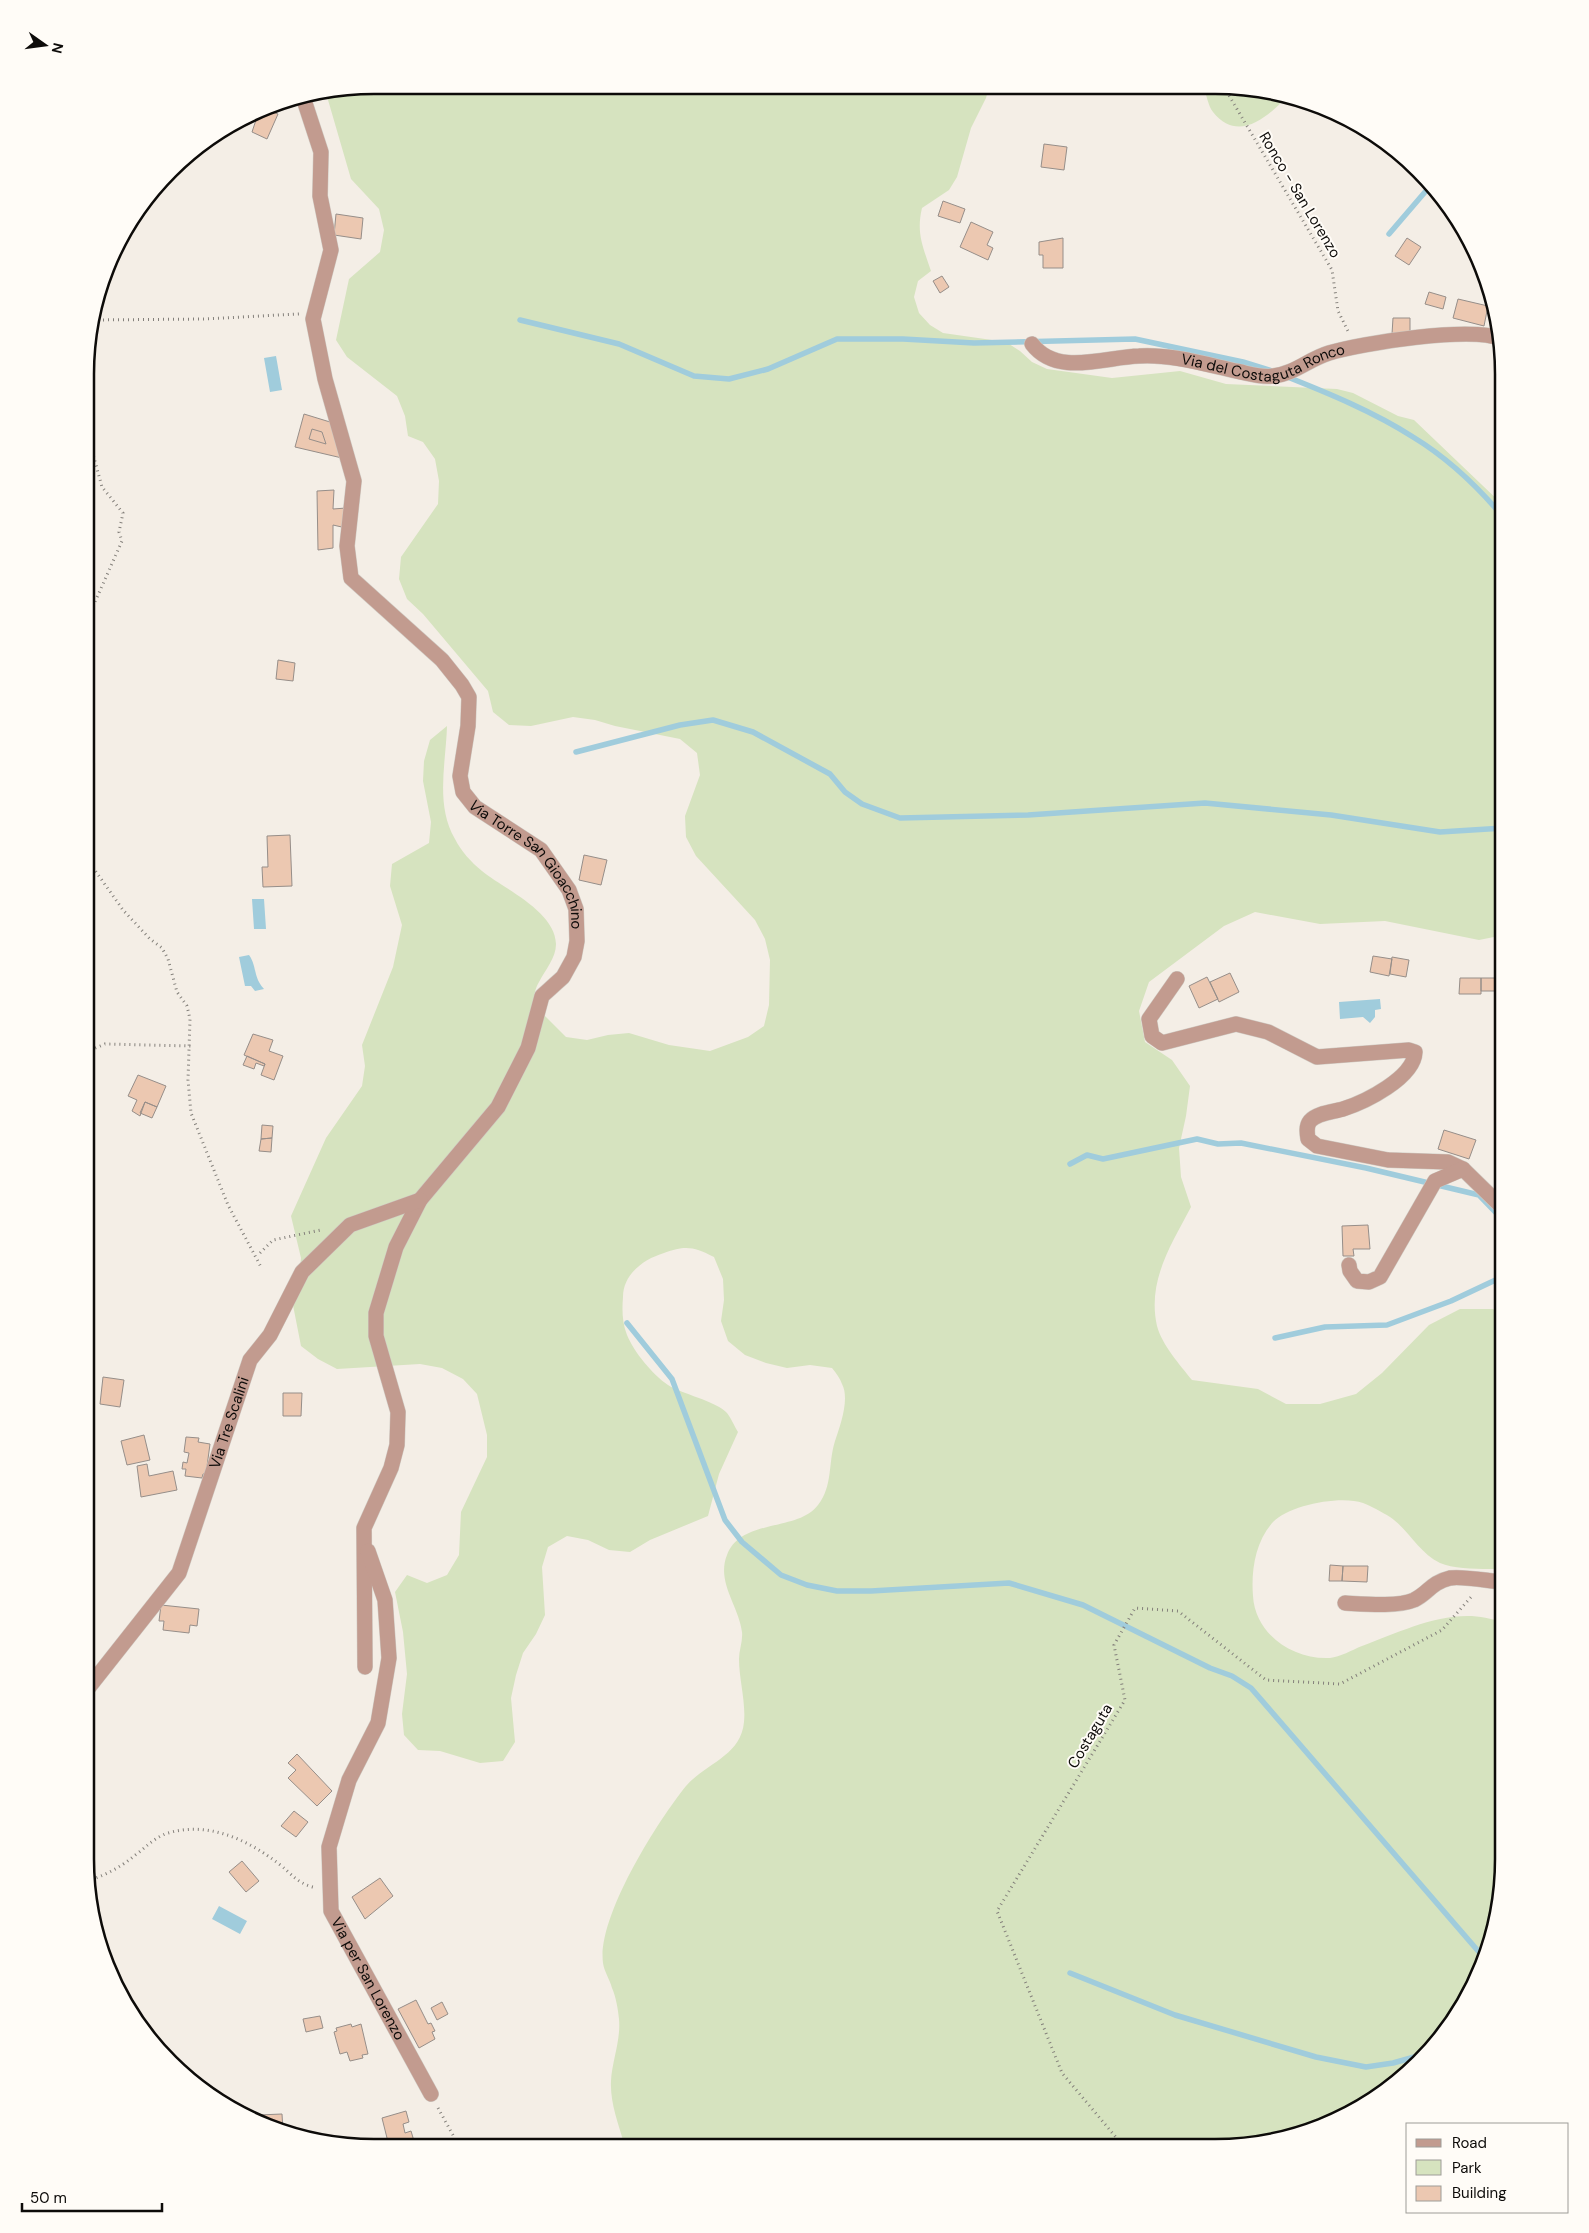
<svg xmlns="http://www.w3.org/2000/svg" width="1589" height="2233" font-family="'DM Sans',sans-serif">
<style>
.green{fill:#d6e3bf}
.water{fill:#a0ccdc}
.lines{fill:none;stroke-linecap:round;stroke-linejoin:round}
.stream{stroke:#a0ccdc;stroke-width:5.5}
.building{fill:#ecc8b1;stroke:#968e89}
.minor-casing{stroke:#cfcac3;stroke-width:16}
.path{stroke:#84807b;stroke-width:3;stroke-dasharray:1 4;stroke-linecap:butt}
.minor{stroke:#c29b8f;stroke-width:15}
.labels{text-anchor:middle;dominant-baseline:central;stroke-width:4;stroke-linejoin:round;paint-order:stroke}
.street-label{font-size:15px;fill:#0d0b09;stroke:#fffcf7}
.rim{fill:none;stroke:#0d0b09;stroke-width:2.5}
</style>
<rect width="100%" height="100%" fill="#f4eee6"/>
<!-- green -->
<path class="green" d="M374 85 989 87 986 98 971 128 957 177 949 190 922 208C916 233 923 247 931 271L918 281 914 297 919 313 930 325 943 333 1006 342 1020 351 1032 362 1047 369 1112 378 1180 371 1226 384 1337 389 1353 393 1398 416 1414 420 1504 506V935L1479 940 1385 921 1320 924 1255 912 1224 926 1149 982 1139 1011 1145 1042 1172 1060 1190 1086 1186 1116 1179 1148 1181 1177 1191 1207C1171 1245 1147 1281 1157 1326 1162 1345 1180 1365 1192 1380L1258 1389 1286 1404H1320L1356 1394 1382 1373 1429 1325 1460 1309H1493L1504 1316 1503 1569C1485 1569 1456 1570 1440 1563 1419 1553 1408 1529 1390 1517 1382 1512 1371 1506 1363 1503 1341 1495 1289 1505 1273 1522 1255 1542 1251 1571 1253 1596 1255 1634 1293 1660 1330 1658 1340 1657 1352 1650 1362 1646 1405 1630 1457 1603 1503 1623V1878L1489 1952 1455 2020 1405 2076 1343 2118 1272 2142 1215 2148 627 2146 624 2143C618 2123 610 2102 611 2081 612 2061 621 2040 619 2019 618 2009 616 1997 612 1988 610 1980 604 1971 603 1963 597 1917 657 1822 686 1786 706 1763 741 1756 744 1722 746 1702 739 1679 739 1659 739 1650 743 1641 742 1632 739 1606 716 1582 727 1555 741 1518 798 1532 818 1505 833 1486 828 1463 835 1441 840 1426 850 1399 842 1384 840 1378 836 1373 832 1368L810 1365 787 1368 766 1363 745 1355 728 1341 721 1321 724 1300 723 1279 714 1257C694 1247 686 1245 664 1253 644 1259 623 1274 623 1297 622 1309 622 1323 627 1335 634 1352 652 1374 668 1385 682 1394 715 1401 726 1412 731 1417 734 1426 738 1432L719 1474 708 1516 650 1540 630 1552 609 1550 588 1540 567 1536 548 1547 542 1567 545 1615 536 1634 523 1653 516 1675 511 1698 515 1742 503 1761 480 1763 440 1751 418 1750 404 1735 402 1714 407 1674 403 1632 395 1592 407 1575 427 1583 447 1575 459 1555 461 1512 487 1457V1435L477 1394 463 1379 442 1368 420 1364 337 1369 318 1359 301 1346 292 1300 299 1280 301 1258 291 1216 326 1138 362 1086 365 1066 362 1045 393 967 402 925 390 886 392 864 429 843 431 822 423 781 424 761 430 740 447 726C446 763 435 805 455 839 461 851 471 862 482 871 504 889 555 911 556 944 556 958 545 970 539 982 535 988 534 997 533 1004L566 1037 587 1040 608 1035 629 1033 669 1045 710 1051 748 1037 764 1026 769 1005 770 960 765 939 755 920 696 856 686 837 685 816 700 775 697 753 680 739 615 726 595 720 573 717 531 726 509 725 493 712 488 691 423 614 407 599 399 579 401 557 438 504 439 481 435 459 423 442 408 436 405 416 397 396 347 357 336 340 349 279 380 252 384 230 379 209 351 179 326 93Z
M1203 87 1253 88 1287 97C1266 118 1238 143 1213 112 1208 106 1207 95 1203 87Z"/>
<!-- water -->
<path class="water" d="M276 356 282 390 270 392 264 358Z
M252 899H264L266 929H254Z
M249 955C257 966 253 977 264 989L255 991 251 986H245L239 957Z
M1380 999 1381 1009 1375 1010V1017L1370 1023 1363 1017 1340 1019 1339 1002Z
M219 1906 247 1921 240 1934 212 1919Z"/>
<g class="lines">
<!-- stream -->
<path class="stream" d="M1389 234 1431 185
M520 320 619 344 694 376 729 379 768 369 837 339H903L974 343 1135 339 1243 362 1272 371
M1285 376C1328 393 1374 412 1413 437 1446 457 1479 488 1504 518
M576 752 680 725 713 720 753 732 830 774 845 792 862 804 900 818 1028 815 1205 803 1331 815 1440 832 1504 828
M1070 1164 1087 1155 1103 1159 1197 1139 1218 1144 1241 1143 1366 1168 1479 1195 1504 1221
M627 1323 672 1379 725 1520 742 1542 781 1575 807 1585 837 1591H871L1009 1583 1083 1605 1210 1668 1232 1676 1251 1688 1485 1959
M1275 1338 1325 1327 1387 1325 1451 1301 1504 1276
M1070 1973 1175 2015 1316 2057 1366 2067 1393 2063 1425 2054"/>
</g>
<!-- building -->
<path class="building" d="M265 109 278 114 267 139 252 132 258 114Z
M1044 144 1067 147 1064 170 1041 167Z
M943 201 965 209 960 223 938 216Z
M336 214 363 218 361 239 334 235Z
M971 222 993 232 987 245 993 248 988 260 960 247Z
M1063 238V268H1043V255H1039V242Z
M1407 238 1421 247 1409 265 1395 256Z
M942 276 949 287 940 293 933 281Z
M1429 292 1446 297 1443 309 1425 304Z
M1458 299 1488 306 1484 326 1453 318Z
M1393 318H1410V335L1392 334Z
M304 414 330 422 342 458 295 447Z
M312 429 322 432 326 444 309 439Z
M334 490 333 509 346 508V528L333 525V548L318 550 317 491Z
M278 660 295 663 293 681 276 679Z
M290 835 292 886 263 887 262 867H268L267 836Z
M584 855 607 860 601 885 579 880Z
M1373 956 1392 959 1389 976 1370 972Z
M1392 957 1409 960 1406 977 1390 974Z
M1230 973 1239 992 1219 1002 1210 982Z
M1207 977 1218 999 1199 1008 1189 986Z
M1460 978H1481V994H1459Z
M1481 978H1504V991H1481Z
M253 1034 273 1040 269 1051 283 1056 274 1080 261 1075 265 1064 244 1055Z
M247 1056 265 1064 264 1066 256 1063 254 1069 243 1065Z
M138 1075 166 1086 157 1107 145 1102 140 1116 132 1111 137 1100 128 1096Z
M145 1102 157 1107 152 1118 140 1113Z
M262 1125 273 1126 272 1138 261 1139Z
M1444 1130 1476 1140 1469 1159 1438 1149Z
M272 1138 271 1152 259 1151 261 1139Z
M1368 1225 1370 1249H1353L1354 1256H1343L1342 1226Z
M103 1377 124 1380 120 1407 100 1404Z
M283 1393H302L301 1416H283Z
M144 1435 150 1460 127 1465 121 1441Z
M186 1437 199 1438 198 1442 210 1444 206 1474H203L202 1478 185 1476 186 1469H182L183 1462 187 1463 189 1453 184 1452Z
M147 1464 149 1476 173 1471 177 1490 141 1497 137 1466Z
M1330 1565 1343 1566 1342 1581H1329Z
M1343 1566H1368L1367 1582 1342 1581Z
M161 1605 199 1609 197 1626 190 1625 189 1633 163 1630 164 1621H159Z
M297 1754 332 1791 317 1806 288 1778 296 1770 288 1763Z
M294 1811 308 1822 296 1837 281 1826Z
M242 1861 259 1881 246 1892 229 1872Z
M380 1878 393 1896 365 1919 352 1897Z
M416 2000 428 2024 431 2023 435 2031 432 2032 435 2039 419 2048 398 2009Z
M442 2002 448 2014 437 2020 431 2008Z
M320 2016 323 2028 306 2032 303 2019Z
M351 2024 352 2027 361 2024 368 2054 362 2055 363 2058 350 2061 347 2052 340 2054 334 2032 337 2031 336 2028Z
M406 2111 409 2122 403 2124 405 2133 411 2131 414 2141 401 2146H389L382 2118Z
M282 2114 283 2131 259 2123 258 2115Z"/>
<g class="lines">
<!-- minor casing -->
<g class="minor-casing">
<g id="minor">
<path id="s1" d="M303 97 321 152 320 196 331 250 313 319 325 379 354 481 347 546 351 578 442 660 462 685 469 697 468 726 460 776 463 792 475 807 541 850 569 890 576 909 577 941 574 957 563 977 542 996 528 1048 498 1107 420 1200 396 1247 376 1313V1336L398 1412 397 1445 391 1468 364 1528 365 1667"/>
<path id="s2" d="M1032 344C1057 377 1105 357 1139 356 1171 354 1204 364 1236 371 1247 373 1262 378 1273 376 1294 374 1309 359 1329 353 1361 343 1472 326 1501 339"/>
<path d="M1177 979 1149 1019 1152 1036 1162 1043 1236 1024 1268 1032 1317 1057 1409 1050 1415 1052C1414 1078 1365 1102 1343 1109 1333 1112 1317 1113 1310 1121 1306 1126 1307 1133 1308 1139L1317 1146 1388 1160 1448 1162 1463 1169 1504 1209"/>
<path d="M1349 1265 1350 1271 1357 1281 1369 1282 1380 1277 1435 1181 1463 1169"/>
<path id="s3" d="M368 1551 385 1600 389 1658 378 1723 349 1780 329 1847 331 1911 431 2094"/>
<path d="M1345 1603C1364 1604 1398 1607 1414 1600 1430 1592 1430 1583 1450 1578 1463 1576 1489 1581 1503 1582"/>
<path id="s4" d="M85 1692 179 1573 250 1360 270 1335 302 1272 350 1225 420 1200"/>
</g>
</g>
<!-- path -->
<path class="path" d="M1224 87 1332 270 1338 311 1349 333
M93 320 203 319 299 314
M87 620 122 541 119 532 123 513 102 487 87 432
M87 859 123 910 150 939 162 948 168 959 177 992 187 1006 190 1019 188 1080 191 1113 228 1205 261 1267
M86 1052 105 1044 191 1046
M260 1253 273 1240 321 1230
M87 1881C104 1876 121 1867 134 1856 145 1848 153 1839 165 1834 206 1820 247 1839 279 1864 292 1874 297 1883 313 1887
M438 2108 459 2146
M1125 2148 1062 2073 997 1911 1125 1700 1114 1645 1135 1608 1178 1611 1266 1680 1340 1684 1442 1630 1472 1596"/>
<!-- minor -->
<use href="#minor" class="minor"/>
</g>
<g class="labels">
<!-- street labels -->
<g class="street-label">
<text transform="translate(1300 195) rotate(59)">Ronco - San Lorenzo</text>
<text stroke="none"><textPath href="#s2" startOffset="241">Via del Costaguta Ronco</textPath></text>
<text stroke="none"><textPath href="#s1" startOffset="858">Via Torre San Gioacchino</textPath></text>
<text stroke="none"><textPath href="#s4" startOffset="310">Via Tre Scalini</textPath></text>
<text transform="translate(1090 1736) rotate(-59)">Costaguta</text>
<text stroke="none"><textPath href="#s3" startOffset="451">Via per San Lorenzo</textPath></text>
</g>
</g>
<!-- crop -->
<path d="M0 0H1589V2233H0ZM374 94H1215A280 280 0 0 1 1495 374V1859A280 280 0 0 1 1215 2139H374A280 280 0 0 1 94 1859V374A280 280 0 0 1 374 94Z" fill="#fffcf7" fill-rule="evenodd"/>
<path class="rim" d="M374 94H1215A280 280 0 0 1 1495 374V1859A280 280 0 0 1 1215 2139H374A280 280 0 0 1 94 1859V374A280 280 0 0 1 374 94Z"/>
<!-- legend -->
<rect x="1406" y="2123" width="162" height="90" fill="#fffcf7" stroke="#9e9c98"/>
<rect x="1416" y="2139" width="25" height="8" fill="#c29b8f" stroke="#9e9c98"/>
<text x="1452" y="2148" font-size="15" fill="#0d0b09">Road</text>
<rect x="1416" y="2160" width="25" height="15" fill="#d6e3bf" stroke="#9e9c98"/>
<text x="1452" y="2173" font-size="15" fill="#0d0b09">Park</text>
<rect x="1416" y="2186" width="25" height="15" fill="#ecc8b1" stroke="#9e9c98"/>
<text x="1452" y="2198" font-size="15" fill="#0d0b09">Building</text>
<!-- north arrow -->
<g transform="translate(45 45) rotate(104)" stroke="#fffcf7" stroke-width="4" paint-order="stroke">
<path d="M0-4L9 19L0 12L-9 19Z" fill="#0d0b09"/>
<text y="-8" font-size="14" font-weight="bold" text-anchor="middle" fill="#0d0b09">N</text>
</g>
<!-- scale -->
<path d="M22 2203v8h140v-8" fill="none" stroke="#0d0b09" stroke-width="2.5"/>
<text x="30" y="2203" font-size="15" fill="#0d0b09" stroke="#fffcf7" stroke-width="4" paint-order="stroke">50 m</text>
</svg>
